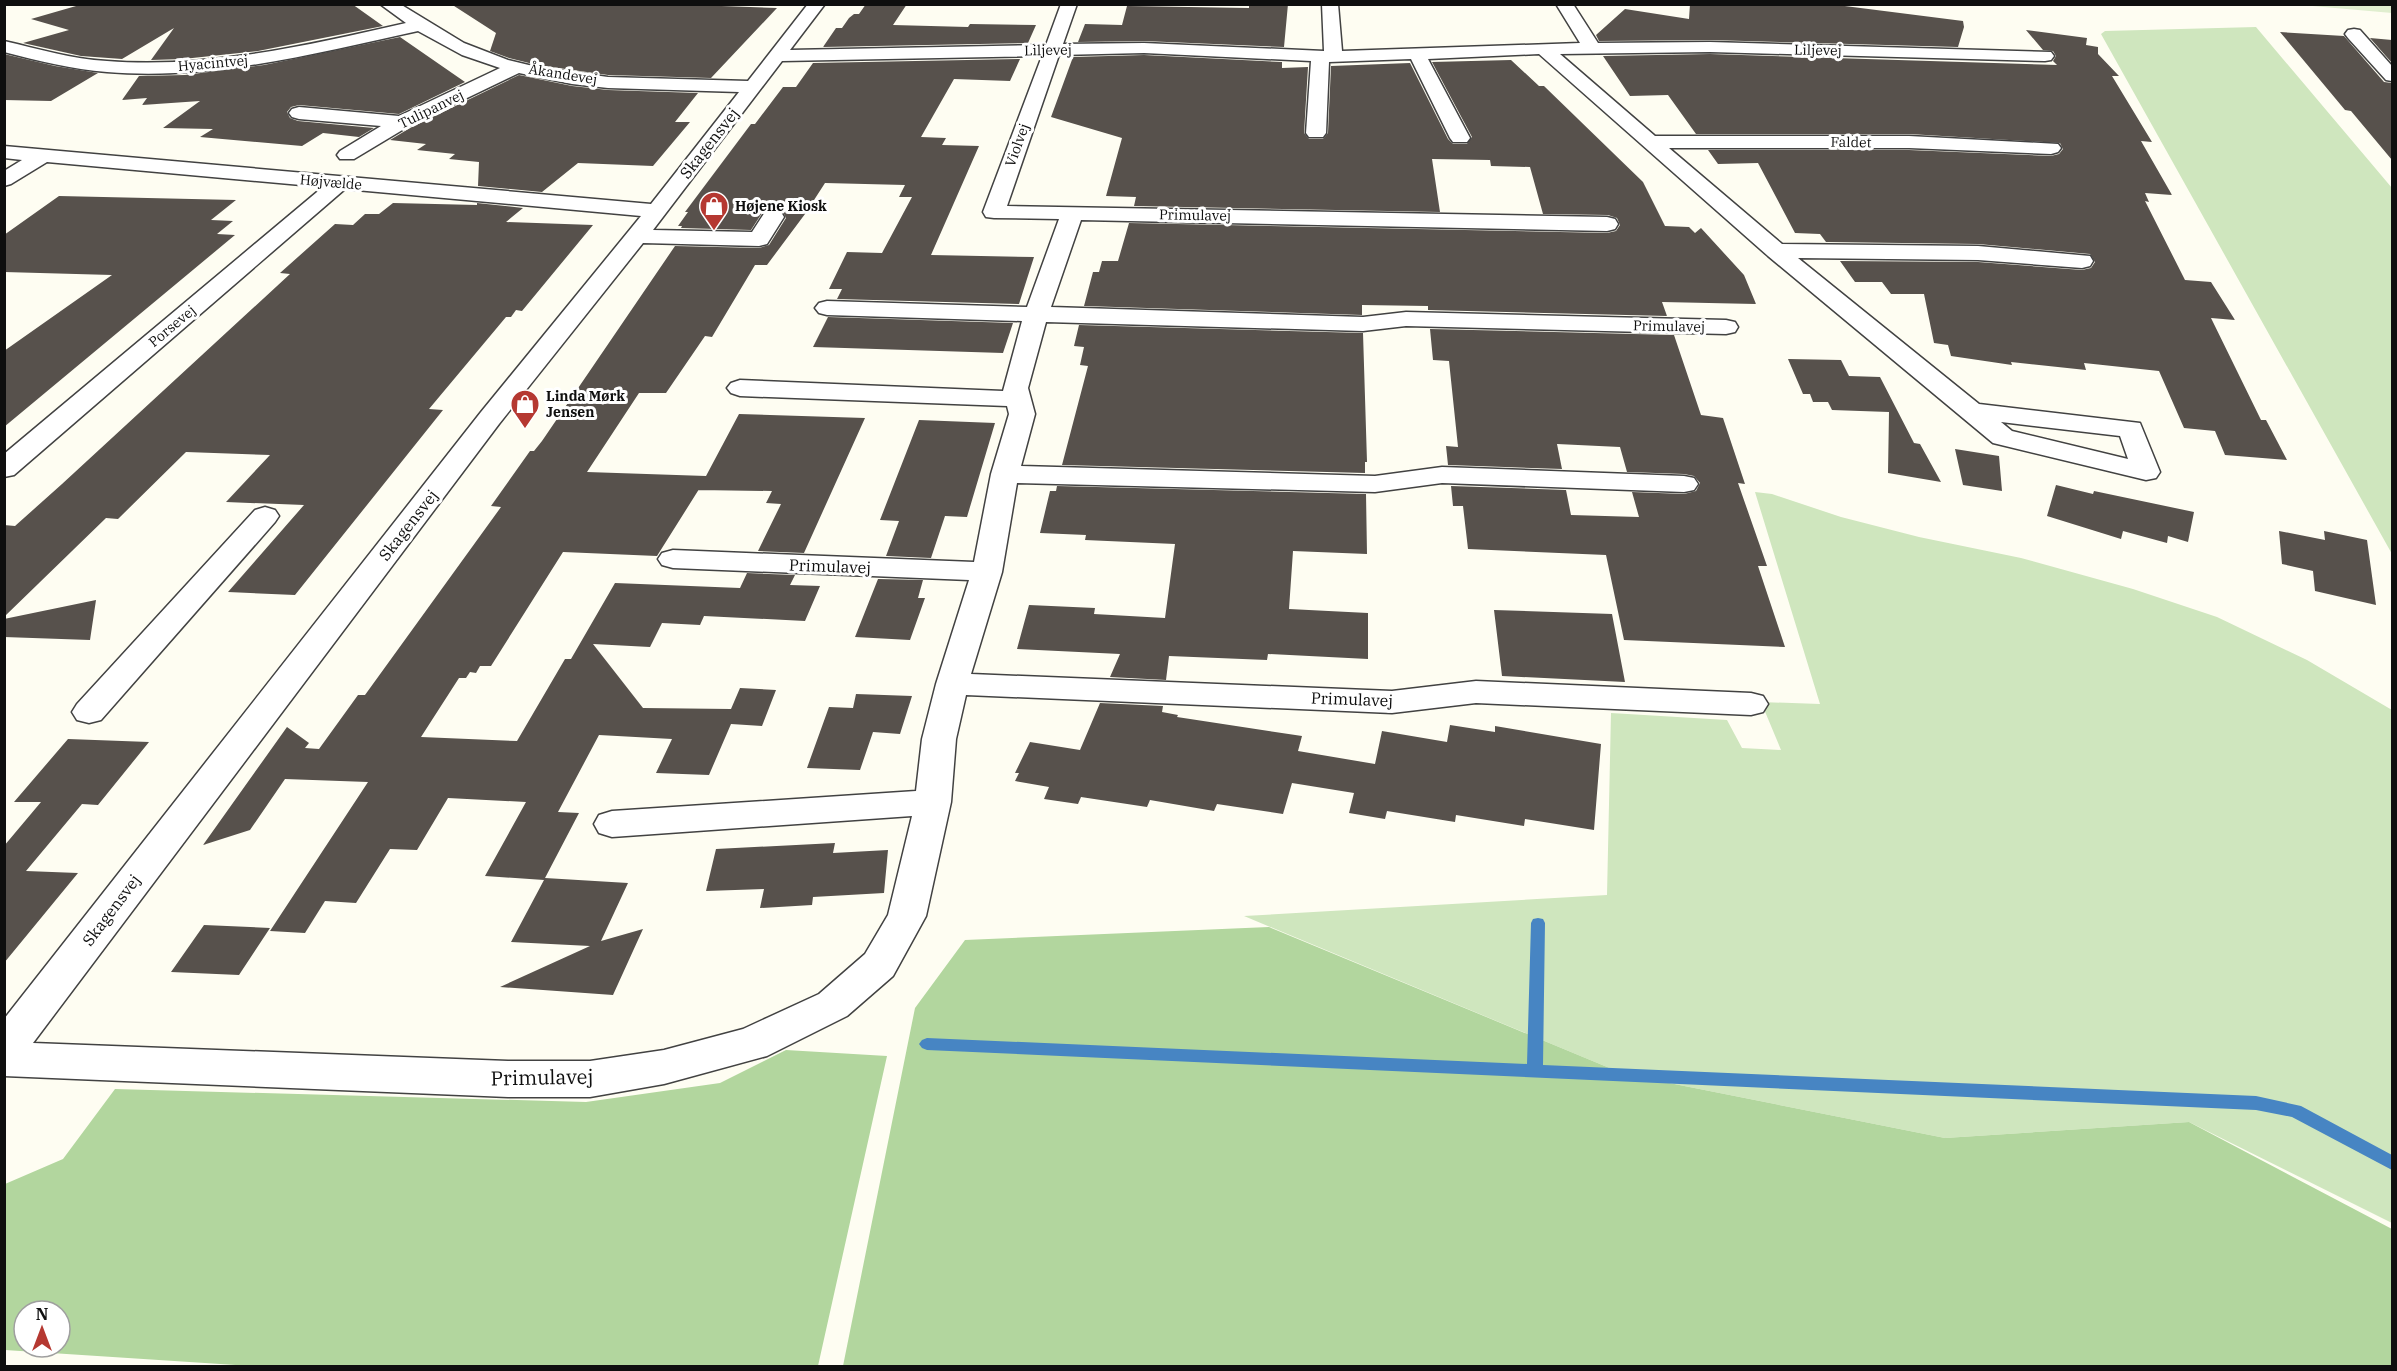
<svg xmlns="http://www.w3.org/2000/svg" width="2397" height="1371" font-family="'IBM Plex Serif',serif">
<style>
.green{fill:#cfe6be}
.forest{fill:#b2d69e;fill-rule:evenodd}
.pitch{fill:#e0eecf}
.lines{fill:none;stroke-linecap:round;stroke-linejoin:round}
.stream{fill:#4785c3;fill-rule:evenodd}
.building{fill:#57514c}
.minor-casing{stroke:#424242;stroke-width:3}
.minor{fill:#fff;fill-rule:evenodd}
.labels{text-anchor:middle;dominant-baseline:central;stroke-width:6;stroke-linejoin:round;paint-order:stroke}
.far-street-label{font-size:14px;fill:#0f0f0f;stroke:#fff}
.far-poi-label{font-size:14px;font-weight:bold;fill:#0f0f0f;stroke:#fff;text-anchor:start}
.street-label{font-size:16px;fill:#0f0f0f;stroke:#fff}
.near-street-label{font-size:20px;fill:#0f0f0f;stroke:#fff}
</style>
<rect width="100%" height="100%" fill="#fefdf2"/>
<!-- green -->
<path class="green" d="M2256 27 2392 188V554L2101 34 2105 31Z
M1755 492 1772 494 1841 517 1919 537 2021 558 2133 589 2217 617 2307 660 2392 710V1223L2189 1122 1945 1138 1624 1074 1244 916 1607 895 1611 713 1727 720 1742 748 1781 750 1761 702 1820 704Z"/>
<!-- forest -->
<path class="forest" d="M1269 927 1624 1074 1945 1138 2189 1122 2392 1229V1366H843L915 1008 965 940Z
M786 1050 887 1056 818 1366H251L5 1350V1184L63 1159 115 1089 586 1102 720 1083ZM24 1311H60V1347H24Z"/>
<!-- pitch -->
<path class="pitch" d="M2301 5H2392V13Z"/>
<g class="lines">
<!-- stream -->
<path class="stream" d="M1538 918 1543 919 1545 923 1543 1065 2256 1096 2301 1106 2392 1155V1170L2292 1117 2256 1110 927 1050 922 1048 919 1044 922 1040 927 1038 1527 1064 1531 923 1533 919Z"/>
</g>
<!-- building -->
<path class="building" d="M83 4H352L383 26 258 51 183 59 151 60 174 28 122 59 81 56 23 43 69 30 31 19Z
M451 4H665L777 8 711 78 608 75 537 65 509 58 490 51 496 33Z
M866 4H907L893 25 968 27 970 24 1036 25 1028 43 823 47 836 28H842L849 18 854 14H859Z
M1249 4H1288L1284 47 1144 41 1078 42 1085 24 1122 25 1127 6 1249 8Z
M1690 4H1829L1963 21 1964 27 1958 47 1710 40 1599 41 1596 35 1625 9 1689 19Z
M2026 30 2087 38 2086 45 2098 47V54L2119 76H2112L2152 142 2141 141 2172 195 2145 193 2149 202 2145 201 2185 280 2211 282 2235 320 2211 318 2261 420H2266L2287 460 2225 455 2215 431 2184 428 2159 371 2084 363 2086 370 2011 362 2012 365 1951 356 1948 345 1934 343 1924 294H1891L1882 282H1855L1840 261 1978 262 2082 270 2091 268 2095 262 2090 254 1978 244 1826 242 1820 234 1795 233 1758 163 1718 164 1708 150H1909L2051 156 2059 154 2063 149 2060 143 1909 134H1696L1668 95 1630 96 1603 56 1710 54 2057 65 2053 61 2056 56 2053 51 2043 50Z
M2280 32 2344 36 2384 82 2392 83V160L2351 111 2345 110Z
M400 37 465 82 399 114 299 105 291 107 287 112 290 118 298 121 374 128 359 137 323 133 302 146 200 137 213 129 163 128 200 101 142 105 147 98 122 100 139 76 185 75 264 65Z
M2370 38 2392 40V63Z
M4 54 55 66 98 73 51 101 4 100Z
M1144 55 1282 62V68L1308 67 1304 133 1309 139H1323L1328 133 1331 66 1410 63 1448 139 1453 144H1467L1472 137 1432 62 1511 60 1539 86H1544L1643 182 1665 226 1689 227 1695 233 1701 228 1744 275 1756 304 1662 302 1667 316 1428 310V306L1362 305V315L1084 306 1093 272H1099L1102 261H1118L1129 223 1607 233 1616 231 1620 225 1617 218 1608 215 1543 214 1530 167 1491 166 1490 160 1432 159 1440 212 1134 206 1136 197 1106 196 1122 138 1051 117 1073 57Z
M1020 59 1010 81 954 79 921 137 946 138 942 145 979 146 931 255 1034 257 1019 304 837 299 842 289H829L847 252 882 253 912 197H899L905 185 825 183 805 214 767 265H755L712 337 705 336 666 393H639L587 472 706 476 739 414 865 418 804 553 758 551 781 504 766 503 772 491 698 490 701 486 657 556 563 552 491 666H480L476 673 470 672 466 678H459L421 737 517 741 565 659H571L615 583 740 588 747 573 795 575 790 585 820 586 805 621 704 616 700 625 662 623 650 647 593 644 643 708 731 709 740 688 776 690 762 726 731 724 709 775 656 773 672 739 599 735 558 812 579 813 545 878 628 883 601 941 643 929 613 995 500 987 590 946 511 942 544 880 485 876 526 802 448 798 417 850 390 849 356 903 325 901 305 933 270 931 368 782 285 779 250 830 203 845 287 727 309 743 305 748 319 749 358 695H365L501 507 491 506 530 451H534L542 441 675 246 759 248 769 245 786 218 782 210 774 208 764 210 751 230 681 228 682 226H678L688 212H685L751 124H755L783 87H796L813 63Z
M519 75 572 86 608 90 698 93 675 122H690L653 166 578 163 542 192 478 186 479 162 449 159 455 154 417 150 426 144 390 140 410 128Z
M59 196 236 200 211 220 233 221 217 234 235 235 4 427V351L112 275 4 272V235Z
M393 203 477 205V203L523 208 506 222 593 225 522 311 516 310 511 317H506L429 409 443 410 295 595 228 592 304 505 226 502 270 455 186 452 118 519 106 518 4 617V525L15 526 62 484 290 274 280 273 335 224 353 225 365 214H379Z
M828 317 1013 323 1003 353 813 347Z
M1079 325 1363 333 1367 462H1365V473L1062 465 1088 366 1080 365 1084 347 1074 346Z
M1430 329 1674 335 1701 415 1723 418 1745 484 1738 483 1767 566H1758L1785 647 1624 640 1606 555 1468 549 1463 506H1453L1451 486 1566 490 1571 515 1639 517 1632 492 1684 494 1696 491 1700 483 1694 476 1684 474 1627 472 1620 447 1557 444 1562 469 1448 465 1446 446 1458 447 1449 361 1433 360Z
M1788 359 1841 360 1849 376 1880 377 1914 443 1920 444 1941 482 1888 473 1889 412 1832 410 1828 402H1813L1810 394H1803Z
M919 420 995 423 967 517 945 516 931 558 886 556 899 521 880 520Z
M1955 449 1999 456 2002 491 1963 485Z
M2056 485 2093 494 2094 491 2194 512 2188 542 2168 536 2167 543 2123 531 2121 539 2047 516Z
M1057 486 1366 494 1367 554 1293 551 1289 609 1368 613V659L1268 654 1267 660 1169 656 1166 680 1110 677 1120 654 1017 649 1029 605 1095 608 1094 614 1165 618 1175 544 1085 540 1086 535 1040 533 1050 491H1056Z
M2279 531 2325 540 2324 531 2367 540 2376 605 2315 591 2313 571 2282 564Z
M878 579 923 580 918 598H925L910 640 855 637Z
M96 600 90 640 4 637V619Z
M1494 610 1612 614 1625 682 1502 676Z
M856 694 912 696 900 734 873 732 860 770 807 768 829 707 853 708Z
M1100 703 1163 706 1162 712 1178 715 1177 717 1302 736 1298 751 1375 764 1382 731 1447 742 1450 725 1495 732V726L1601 744 1594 830 1525 819 1524 826 1456 815 1455 822 1387 811 1385 819 1349 813 1354 793 1292 783 1283 814 1217 804 1214 811 1150 800 1147 807 1081 797 1078 804 1044 799 1049 787 1015 781 1019 773H1015L1030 742 1080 750Z
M68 739 149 742 98 805 82 804 26 871 78 873 4 963V846L41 802H14Z
M835 843 833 853 888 850 884 893 813 897 812 905 760 908 764 889 706 891 716 849Z
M204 925 270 928 239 975 171 972Z"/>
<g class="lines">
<!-- minor casing -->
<g class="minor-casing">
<path id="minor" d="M380 4H400L464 43 508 60 537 67 608 77 748 81 808 4H825L790 50 1046 45 1061 4H1077L1063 44 1144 43 1324 51 1322 4H1338L1342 51 1580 43 1556 4H1573L1598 43 1710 42 2051 52 2054 56 2051 60 2045 61 1710 52 1560 54 1655 136H1909L2058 144 2061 148 2058 152 2051 154 1909 148H1669L1782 244 1978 246 2090 256 2093 261 2090 266 2082 268 1978 260 1798 258 1979 404 2140 423 2160 472 2156 478 2146 480 1993 443 1768 256 1539 54 1428 59 1470 138 1467 142H1453L1450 138 1411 59 1329 62 1326 133 1323 137H1309L1306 133 1311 61 1144 53 1059 55 1007 206 1607 217 1615 219 1618 224 1615 229 1607 231 1081 220 1051 307 1363 317 1406 312 1726 320 1735 322 1738 327 1735 332 1726 334 1406 326 1363 331 1046 322 1028 388 1035 414 1021 466 1375 476 1442 467 1684 476 1694 478 1698 484 1694 490 1684 492 1442 483 1375 492 1017 483 1002 572 971 674 1392 691 1476 681 1751 693 1763 696 1768 704 1763 712 1751 715 1476 703 1392 713 966 695 956 739 951 802 926 916 893 976 847 1016 767 1056 664 1084 590 1097H508L4 1076V1019L481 412 641 216 345 189 14 475 4 477V454L323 187 47 162 11 184 4 186V171L22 160 4 158V146L651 204 739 92 608 88 572 84 519 73 409 126 354 159H340L337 155 340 151 381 126 299 119 292 117 289 113 292 109 299 107 399 116 500 68 462 55 418 31C317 53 211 81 107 72 72 69 38 61 4 52V41C39 49 72 59 107 61 208 69 309 45 406 23ZM1042 56 983 212 986 217 994 218 1059 219 1027 307 827 301 819 303 815 308 819 313 827 315 1022 321 1003 391 740 380 731 383 727 388 731 393 740 396 1007 406 1009 414 991 474 974 562 673 550 662 553 658 559 662 565 673 568 969 580 936 684 922 739 916 791 612 811 599 815 594 824 599 833 612 837 912 816 888 915 865 954 819 994 743 1029 664 1050 590 1061H508L33 1043 499 424 643 243 759 246 767 244 784 217 781 212 773 210 765 212 752 232 653 230 782 61ZM2001 422 2120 436 2128 459 2012 431Z
M2354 29 2360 30 2392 66V81L2386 80 2348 38 2345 34 2348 30Z
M265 507 275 510 279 516 275 522 101 720 89 723 77 720 72 712 77 704 255 510Z"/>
</g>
<!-- minor -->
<use href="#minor" class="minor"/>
</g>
<!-- icons -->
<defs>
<g id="shop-pin" transform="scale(1.5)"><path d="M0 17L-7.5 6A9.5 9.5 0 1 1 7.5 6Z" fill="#b53831" stroke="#fff"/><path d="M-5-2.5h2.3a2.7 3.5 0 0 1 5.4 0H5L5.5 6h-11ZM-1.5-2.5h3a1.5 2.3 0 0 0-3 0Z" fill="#fff"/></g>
</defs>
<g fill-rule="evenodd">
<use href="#shop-pin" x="714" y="206"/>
<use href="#shop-pin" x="525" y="404"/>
</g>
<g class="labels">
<!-- far-street labels -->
<g class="far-street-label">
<text transform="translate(1048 50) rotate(-1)">Liljevej</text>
<text transform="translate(1818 50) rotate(1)">Liljevej</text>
<text transform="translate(213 63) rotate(-5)">Hyacintvej</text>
<text transform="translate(563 74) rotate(9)">Åkandevej</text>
<text transform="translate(431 109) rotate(-26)">Tulipanvej</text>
<text transform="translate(1851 142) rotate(1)">Faldet</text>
<text transform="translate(1017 145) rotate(-70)">Violvej</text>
<text transform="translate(331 182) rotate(5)">Højvælde</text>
<text transform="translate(1195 215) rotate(1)">Primulavej</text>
<text transform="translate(172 326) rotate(-40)">Porsevej</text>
<text transform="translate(1669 326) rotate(1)">Primulavej</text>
</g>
<!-- far-poi labels -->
<g class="far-poi-label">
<text x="735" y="206">Højene Kiosk</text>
<text x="546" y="396">Linda Mørk<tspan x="546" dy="16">Jensen</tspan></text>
</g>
<!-- street labels -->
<g class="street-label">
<text transform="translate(709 143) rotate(-52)">Skagensvej</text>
<text transform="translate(408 525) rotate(-52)">Skagensvej</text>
<text transform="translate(830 566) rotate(2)">Primulavej</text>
<text transform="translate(1352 699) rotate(2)">Primulavej</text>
<text transform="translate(111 910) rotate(-53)">Skagensvej</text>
</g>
<!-- near-street labels -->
<g class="near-street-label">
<text transform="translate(542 1077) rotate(-1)">Primulavej</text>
</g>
</g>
<!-- border -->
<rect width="2397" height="1371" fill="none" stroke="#0f0f0f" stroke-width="12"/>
<!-- north arrow -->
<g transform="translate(42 1329)"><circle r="28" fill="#ffffff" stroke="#9f9f9f" stroke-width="1.5"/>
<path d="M0-4.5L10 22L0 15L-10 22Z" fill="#b53831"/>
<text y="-9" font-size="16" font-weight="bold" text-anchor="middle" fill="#0f0f0f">N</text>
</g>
</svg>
